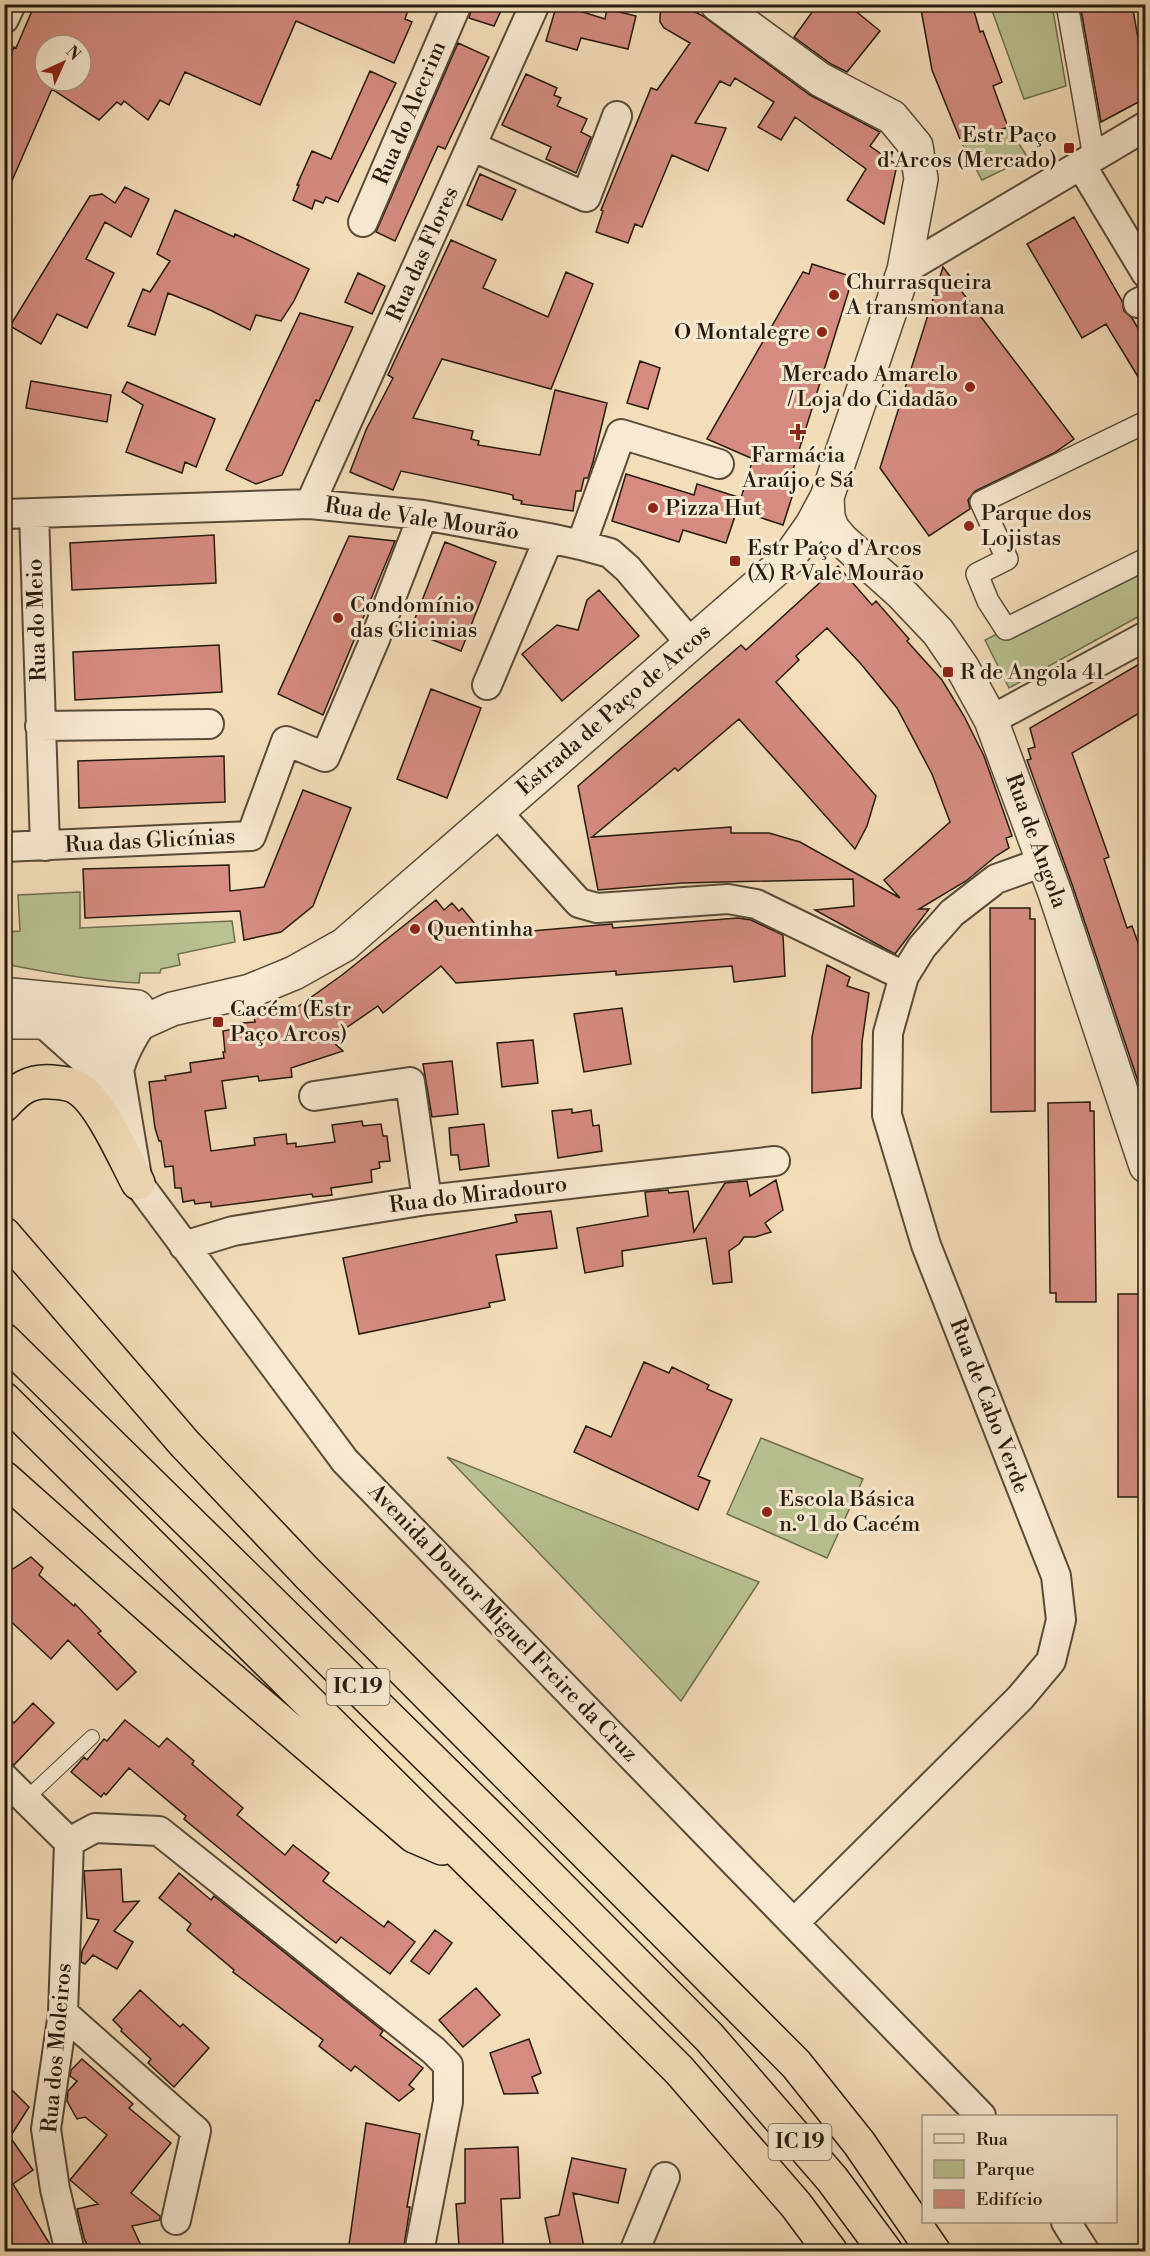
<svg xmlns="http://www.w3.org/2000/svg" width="1150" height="2256" font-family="'Libre Bodoni',serif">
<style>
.green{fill:#b9c291;stroke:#6f6e4f;stroke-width:1.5}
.building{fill:#d58b80;stroke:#251a0d;stroke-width:1.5;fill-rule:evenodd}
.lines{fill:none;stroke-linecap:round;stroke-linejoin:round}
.service-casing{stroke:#594b38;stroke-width:16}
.pedestrian-casing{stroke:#594b38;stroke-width:24}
.minor-casing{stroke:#594b38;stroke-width:32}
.tertiary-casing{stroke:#594b38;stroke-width:36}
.trunk-casing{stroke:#251a0d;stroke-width:36}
.service{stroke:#f8ead2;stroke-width:14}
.pedestrian{stroke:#f8ead2;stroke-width:21}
.minor{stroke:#f8ead2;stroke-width:28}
.tertiary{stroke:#f8ead2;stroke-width:33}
.trunk{stroke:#f4deba;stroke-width:33}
.poi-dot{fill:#8f2418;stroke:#f8ead2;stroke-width:2}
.labels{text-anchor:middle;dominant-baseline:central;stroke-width:6;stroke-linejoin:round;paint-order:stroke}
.shield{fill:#f8ead2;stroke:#645848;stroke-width:1.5}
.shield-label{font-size:21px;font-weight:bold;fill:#251a0d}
.street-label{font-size:22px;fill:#251a0d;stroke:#f8ead2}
.poi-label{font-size:22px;fill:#251a0d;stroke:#f8ead2;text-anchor:start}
</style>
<rect width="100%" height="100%" fill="#f4deba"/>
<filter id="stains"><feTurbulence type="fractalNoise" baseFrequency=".00333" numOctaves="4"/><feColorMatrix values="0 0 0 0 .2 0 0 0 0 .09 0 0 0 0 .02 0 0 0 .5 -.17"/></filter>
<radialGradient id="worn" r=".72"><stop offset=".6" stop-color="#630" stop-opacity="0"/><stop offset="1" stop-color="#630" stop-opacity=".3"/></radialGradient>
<!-- green -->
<path class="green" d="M990 5H1052L1066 86 1024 99Z
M1008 127 1028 158 982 180 962 144Z
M1145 559V613L1009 688 985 640Z
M80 892V928L232 921 235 942 178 954 180 965 161 969 160 973H140L139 983C94 981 49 973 5 964V932L20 931 18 895Z
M761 1438 863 1479 827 1558 727 1514Z
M447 1457 759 1582 681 1701Z"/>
<!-- building -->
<path class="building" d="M35 4H410L405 19 412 22 394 63 296 21 260 105 185 72 169 105 160 100 148 120 124 101 121 105 117 102 99 120 52 89 4 199V70L14 47 16 48ZM45 45H81V81H45Z
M473 4H504L494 26 469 18Z
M557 4 605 19 607 9 636 16 628 49 581 38 577 50 546 41Z
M663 4H679L703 16 810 95 880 132 870 146 897 165 884 224 847 200 866 169 795 117 781 140 758 127 774 102 735 78 730 86 720 81 695 123 726 128 708 171 672 155 642 227 635 224 628 243 596 232 603 211 601 210 651 88 657 90 690 43 664 28 660 22V15Z
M818 4H847L880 31 847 72 831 64 794 37Z
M920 4H972L980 32 983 31 1002 82 993 86 1008 127 962 144 932 70Z
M1080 4H1132L1146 84V98L1101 122Z
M458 43 489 57 445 149 438 146 395 241 376 232Z
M370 71 396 83 338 202 326 197 323 203 315 200 312 209 293 200 299 185H297L312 151 331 159Z
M526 74 557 88 554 95 561 98 557 106 587 119 581 132 591 137 576 173 546 159 551 147 502 125Z
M480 174 516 190 502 220 467 205Z
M125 187 149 199 131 237 105 222 86 259 114 273 87 328 57 314 41 344 10 326 90 196 102 194 115 203Z
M175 210 234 237 235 234 309 269 294 301 281 321 256 315 250 330 210 310 168 293 155 335 128 326 143 289 150 292 170 261 157 254Z
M1074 217 1122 301 1124 311 1132 318 1146 342V390L1106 324 1082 338 1027 244Z
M451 240 496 260 483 288 548 317 566 272 593 284 551 389 442 359 413 418 473 431 471 439 479 441 478 445 540 455 555 390 607 403 593 462 588 478H584L581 491H576L573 511 521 504 522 501 513 499V495L401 471 393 490 350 472 366 430 393 378 388 375Z
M812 264 853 277 791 476 798 478 783 525 737 510 726 543 683 530 679 542 612 521 626 474 694 495 697 484 741 498 753 459 707 439 803 272 809 274Z
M943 267 1074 439 1054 453 975 491 968 500 970 509 929 536 880 468Z
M358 273 385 286 372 314 345 302Z
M300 313 353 327 319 401 316 400 282 475 256 484 226 470Z
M640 361 660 368 648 409 627 403Z
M31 381 111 395 107 422 26 408Z
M127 382 215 419 196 467 185 462 182 473 126 452 143 405 122 392Z
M214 535 216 583 72 590 70 543Z
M349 536 395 541 323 715 278 694Z
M445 542 496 562 461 651 410 631Z
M838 566 872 605 876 601 909 639 907 641 942 680 964 716 984 756 1012 836 1006 838 1009 848 996 856 966 881 919 909H929L895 954 815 910 854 906 853 879 682 883 598 890 578 786 741 645 746 650ZM827 628 861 664 897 708 932 774 950 822 884 880 900 898 800 842 769 833H731V827L592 837 675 768 678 771 739 719 855 849 867 826 876 796 776 682 799 660 796 656Z
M599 590 639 636 562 701 522 654 557 625 578 630 587 600Z
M219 645 222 692 75 700 73 652Z
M1146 660V709L1072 753 1109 857 1104 859 1127 928 1132 926 1146 965V1105L1073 887 1027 760 1031 759 1028 749 1035 747 1030 728Z
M431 689 481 708 447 798 397 779Z
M224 756 225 802 79 808 78 761Z
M303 790 351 808 313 906 281 932 244 940 240 911 85 918 83 869 229 865 230 891 264 887Z
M436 900 444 910 452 903 459 911 462 908 484 935 612 924 613 928 738 918 751 920 783 935 785 976 734 982 732 966 616 975V971L456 983 441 966 383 1013 378 1006 330 1039 343 1051 291 1068 292 1077 259 1081 258 1076 222 1081 226 1108 205 1111 211 1151 255 1145 254 1138 286 1134 287 1144 296 1143V1147L335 1142 332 1125 362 1121 363 1126 381 1124 383 1136H387L390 1161 379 1162 380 1168 371 1170 372 1182 331 1188 332 1195 313 1197 312 1194 211 1207V1202L195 1204 194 1200 183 1202 181 1188H175L173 1166 165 1167 161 1141H159L155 1128 149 1082 166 1080 165 1076 191 1072 190 1063 224 1058 223 1052H225L223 1031 244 1027 243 1023 255 1022 254 1017 289 1013 342 975Z
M990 908H1030V919H1035V1111L991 1112Z
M827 965 850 977 847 986 869 993 862 1042 861 1088 812 1093V1037Z
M622 1008 631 1064 584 1072 574 1014Z
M533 1040 538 1083 502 1087 497 1043Z
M452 1061 458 1114 432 1117 423 1064Z
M1090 1102V1111H1094L1096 1302H1056V1293H1050L1048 1103Z
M572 1109V1113L591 1110 593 1126 599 1125 602 1151 558 1158 552 1111Z
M484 1124 489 1166 460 1170 458 1155H451L449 1128Z
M776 1180 783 1210 765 1223 771 1232 755 1237H744L739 1244 729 1251 732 1282 713 1284 706 1238 622 1251 623 1266 585 1273 577 1228 648 1216 645 1192 668 1190 669 1193 688 1191 694 1232 725 1183 747 1181 750 1196Z
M551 1211 557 1248 496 1255 505 1300 489 1303 490 1307 359 1334 343 1258 517 1222 515 1215Z
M1118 1294H1146V1497H1118Z
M644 1362 669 1373 672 1367 709 1385 707 1389 732 1400 698 1476 710 1481 698 1510 574 1452 586 1426 611 1437Z
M31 1557 43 1568 39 1575 74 1606 75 1604 101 1631 98 1633 136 1672 117 1690 68 1640 51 1659 4 1615V1575Z
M33 1703 54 1723 14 1765 4 1756V1714L14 1723Z
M125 1720 159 1747 167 1738 194 1761 192 1764 243 1808 237 1815 285 1855 293 1845 329 1873 323 1881 384 1927 388 1921 415 1942 390 1974 341 1937 336 1943 306 1920 184 1819 186 1816 129 1768 106 1795 104 1793 101 1797 71 1772 84 1757 87 1760 104 1739 107 1741Z
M121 1869 123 1902 139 1901 114 1931 133 1942 117 1969 93 1955 85 1964 81 1962 82 1951 99 1920 87 1918 84 1871Z
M179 1873 211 1900 214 1896 383 2031 380 2035 423 2068 409 2085 414 2089 399 2101 355 2066 351 2071 319 2046 323 2040 233 1972 234 1970 187 1930 191 1924 159 1898Z
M435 1930 452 1943 429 1974 411 1961Z
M476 1988 500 2015 463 2047 439 2020Z
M140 1990 180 2027 183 2024 209 2048 174 2087 148 2063 151 2059 121 2031 122 2029 113 2020Z
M529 2039 541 2073 532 2077 538 2093 504 2094 490 2053Z
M82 2059 133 2104 129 2108 171 2143 131 2193 160 2216V2220L132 2226 144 2252H90L84 2238 77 2209 98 2204 70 2180 107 2135 85 2117 77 2119 67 2101 68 2091 77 2081 70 2076 71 2070Z
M4 2082 29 2107 10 2137 33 2170 13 2184 51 2246 41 2248 42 2252H4Z
M366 2123 420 2134 407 2207H410L403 2252H348Z
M518 2147 520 2198 501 2199 503 2244 459 2246 456 2204 465 2203V2149Z
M572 2158 626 2169 618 2203 573 2193 585 2252H552L545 2218 559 2215Z"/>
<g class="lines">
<!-- service casing -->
<g class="service-casing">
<path id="service" d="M26 1799 92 1737"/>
</g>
<!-- pedestrian casing -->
<g class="pedestrian-casing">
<path id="pedestrian" d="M1067 4 1094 157
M1146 422 981 502 1007 559 977 574 988 601 1006 629 1146 559"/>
</g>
<!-- minor casing -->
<g class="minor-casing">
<path id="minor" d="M4 19 11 4
M471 146 586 197 617 116
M1081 165 1146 273
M363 222 457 4
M904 270 1146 126
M1138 303 1146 299
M310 504 535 4
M34 513 45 846
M4 514 310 504 423 515 549 538 581 545 610 553 628 569 690 643
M581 545 621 434 719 464
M487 685 549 538
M991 720 1146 636
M40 726 209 724
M497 812 579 903 597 908 728 899 756 904 904 976
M4 847 251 836 286 741 325 757 375 639 423 515
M74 1013 89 1027 119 1070
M42 1022 98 1072 112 1115
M143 1022C132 1038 124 1052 119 1070L138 1183 345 1461 981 2116
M314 1096 410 1082 427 1200
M184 1246 233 1231 427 1200 775 1161
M4 1778 69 1842
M69 1842 95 1828 159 1831 433 2050 448 2065V2102L419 2252
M69 1842 63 2013 46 2129 55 2189 70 2252
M794 1923 1020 1698 1051 1661 1061 1620 1056 1576 926 1245 887 1115 888 1033 904 976 922 947 952 913 996 879 1043 862
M63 2013 196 2131 176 2220
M1066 2222 1085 2252
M634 2252 665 2177"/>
</g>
<!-- tertiary casing -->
<g class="tertiary-casing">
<path id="tertiary" d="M827 497 828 517 832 528 842 540 901 593 938 632 962 667 991 720 1055 893 1146 1166
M4 996 11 995 137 1007
M4 1022H42L89 1027 143 1022 172 1009 250 991 294 973 344 945 788 559 812 525 827 497 904 270 921 179 916 146 892 117 821 80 717 4"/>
</g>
<!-- trunk casing -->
<g class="trunk-casing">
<path id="trunk" d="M4 1105C18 1089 30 1080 52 1082 61 1083 71 1083 79 1089 101 1103 125 1159 138 1183
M4 1234 184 1443 307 1573 796 2064 859 2143 934 2252
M4 1340 501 1828 709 2037 832 2179 886 2252
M4 1399 679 2070 796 2205 831 2252
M4 1478 204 1656 414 1836 442 1848"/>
</g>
<!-- service -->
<use href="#service" class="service"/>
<!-- pedestrian -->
<use href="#pedestrian" class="pedestrian"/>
<!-- minor -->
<use href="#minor" class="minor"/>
<!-- tertiary -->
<use href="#tertiary" class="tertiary"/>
<!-- trunk -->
<use href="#trunk" class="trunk"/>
</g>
<!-- markers -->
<g class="poi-dot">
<rect x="1063" y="142" width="12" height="12" rx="3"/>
<circle cx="834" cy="295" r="6"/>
<circle cx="822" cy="332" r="6"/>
<circle cx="970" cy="387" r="6"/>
<path d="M795 423h6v6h6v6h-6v6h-6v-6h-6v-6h6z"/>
<circle cx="653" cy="508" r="6"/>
<circle cx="969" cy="526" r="6"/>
<rect x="729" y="555" width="12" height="12" rx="3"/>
<circle cx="338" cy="618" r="6"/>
<rect x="942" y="666" width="12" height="12" rx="3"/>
<circle cx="415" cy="929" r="6"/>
<rect x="212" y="1016" width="12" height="12" rx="3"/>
<circle cx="767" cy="1512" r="6"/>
</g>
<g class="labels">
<!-- shield labels -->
<g class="shield">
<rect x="326.5" y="1669" width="63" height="36" rx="4.5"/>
<rect x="768.5" y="2124" width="63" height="36" rx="4.5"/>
</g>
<g class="shield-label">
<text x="358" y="1687">IC 19</text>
<text x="800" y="2142">IC 19</text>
</g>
<!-- street labels -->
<g class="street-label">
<text transform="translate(410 113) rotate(-67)">Rua do Alecrim</text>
<text transform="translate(423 254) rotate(-66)">Rua das Flores</text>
<text transform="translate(422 519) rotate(8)">Rua de Vale Mourão</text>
<text transform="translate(37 620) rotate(-92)">Rua do Meio</text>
<text transform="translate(614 710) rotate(-41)">Estrada de Paço de Arcos</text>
<text transform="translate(150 841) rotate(-3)">Rua das Glicínias</text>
<text transform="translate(1036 841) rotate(70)">Rua de Angola</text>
<text transform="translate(478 1195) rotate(-7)">Rua do Miradouro</text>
<text transform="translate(989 1406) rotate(69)">Rua de Cabo Verde</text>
<text transform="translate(503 1623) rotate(46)">Avenida Doutor Miguel Freire da Cruz</text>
<text transform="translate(57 2048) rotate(-85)">Rua dos Moleiros</text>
</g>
<!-- poi labels -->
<g class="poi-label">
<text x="1057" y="135" text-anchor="end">Estr Paço<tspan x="1057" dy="25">d'Arcos (Mercado)</tspan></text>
<text x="846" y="282">Churrasqueira<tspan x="846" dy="25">A transmontana</tspan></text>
<text x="810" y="332" text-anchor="end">O Montalegre</text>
<text x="958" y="374" text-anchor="end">Mercado Amarelo<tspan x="958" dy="25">/ Loja do Cidadão</tspan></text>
<text x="798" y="455" text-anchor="middle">Farmácia<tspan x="798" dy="25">Araújo e Sá</tspan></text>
<text x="665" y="508">Pizza Hut</text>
<text x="981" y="513">Parque dos<tspan x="981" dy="25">Lojistas</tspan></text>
<text x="747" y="548">Estr Paço d'Arcos<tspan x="747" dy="25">(X) R Vale Mourão</tspan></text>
<text x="350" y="605">Condomínio<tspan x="350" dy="25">das Glicinias</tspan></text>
<text x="960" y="672">R de Angola 41</text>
<text x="427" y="929">Quentinha</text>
<text x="230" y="1009">Cacém (Estr<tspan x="230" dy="25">Paço Arcos)</tspan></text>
<text x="779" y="1499">Escola Básica<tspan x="779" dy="25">n.º 1 do Cacém</tspan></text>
</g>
</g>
<!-- margin -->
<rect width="1150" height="2256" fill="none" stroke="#f4deba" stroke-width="24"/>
<rect x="6" y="6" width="1138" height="2244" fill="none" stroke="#251a0d" stroke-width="3"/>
<rect x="12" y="12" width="1126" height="2232" fill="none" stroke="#251a0d" stroke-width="1.5"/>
<!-- legend -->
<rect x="922" y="2115" width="195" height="108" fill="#f8ead2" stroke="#a49783" stroke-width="1.5"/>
<rect x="934" y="2134" width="30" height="9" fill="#f8ead2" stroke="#a49783" stroke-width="1.5"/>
<text x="976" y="2145" font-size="18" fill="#251a0d">Rua</text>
<rect x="934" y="2160" width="30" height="18" fill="#b9c291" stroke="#a49783" stroke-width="1.5"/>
<text x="976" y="2175" font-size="18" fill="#251a0d">Parque</text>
<rect x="934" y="2190" width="30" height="18" fill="#d58b80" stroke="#a49783" stroke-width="1.5"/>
<text x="976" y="2205" font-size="18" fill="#251a0d">Edifício</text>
<!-- north arrow -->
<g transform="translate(63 63) rotate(45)"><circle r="28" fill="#f8ead2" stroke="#a49783" stroke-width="1.5"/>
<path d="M0-4.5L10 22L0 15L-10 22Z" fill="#8f2418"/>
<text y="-9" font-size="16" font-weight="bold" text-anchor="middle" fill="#251a0d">N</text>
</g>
<rect width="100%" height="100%" filter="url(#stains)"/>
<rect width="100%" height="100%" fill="url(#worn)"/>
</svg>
